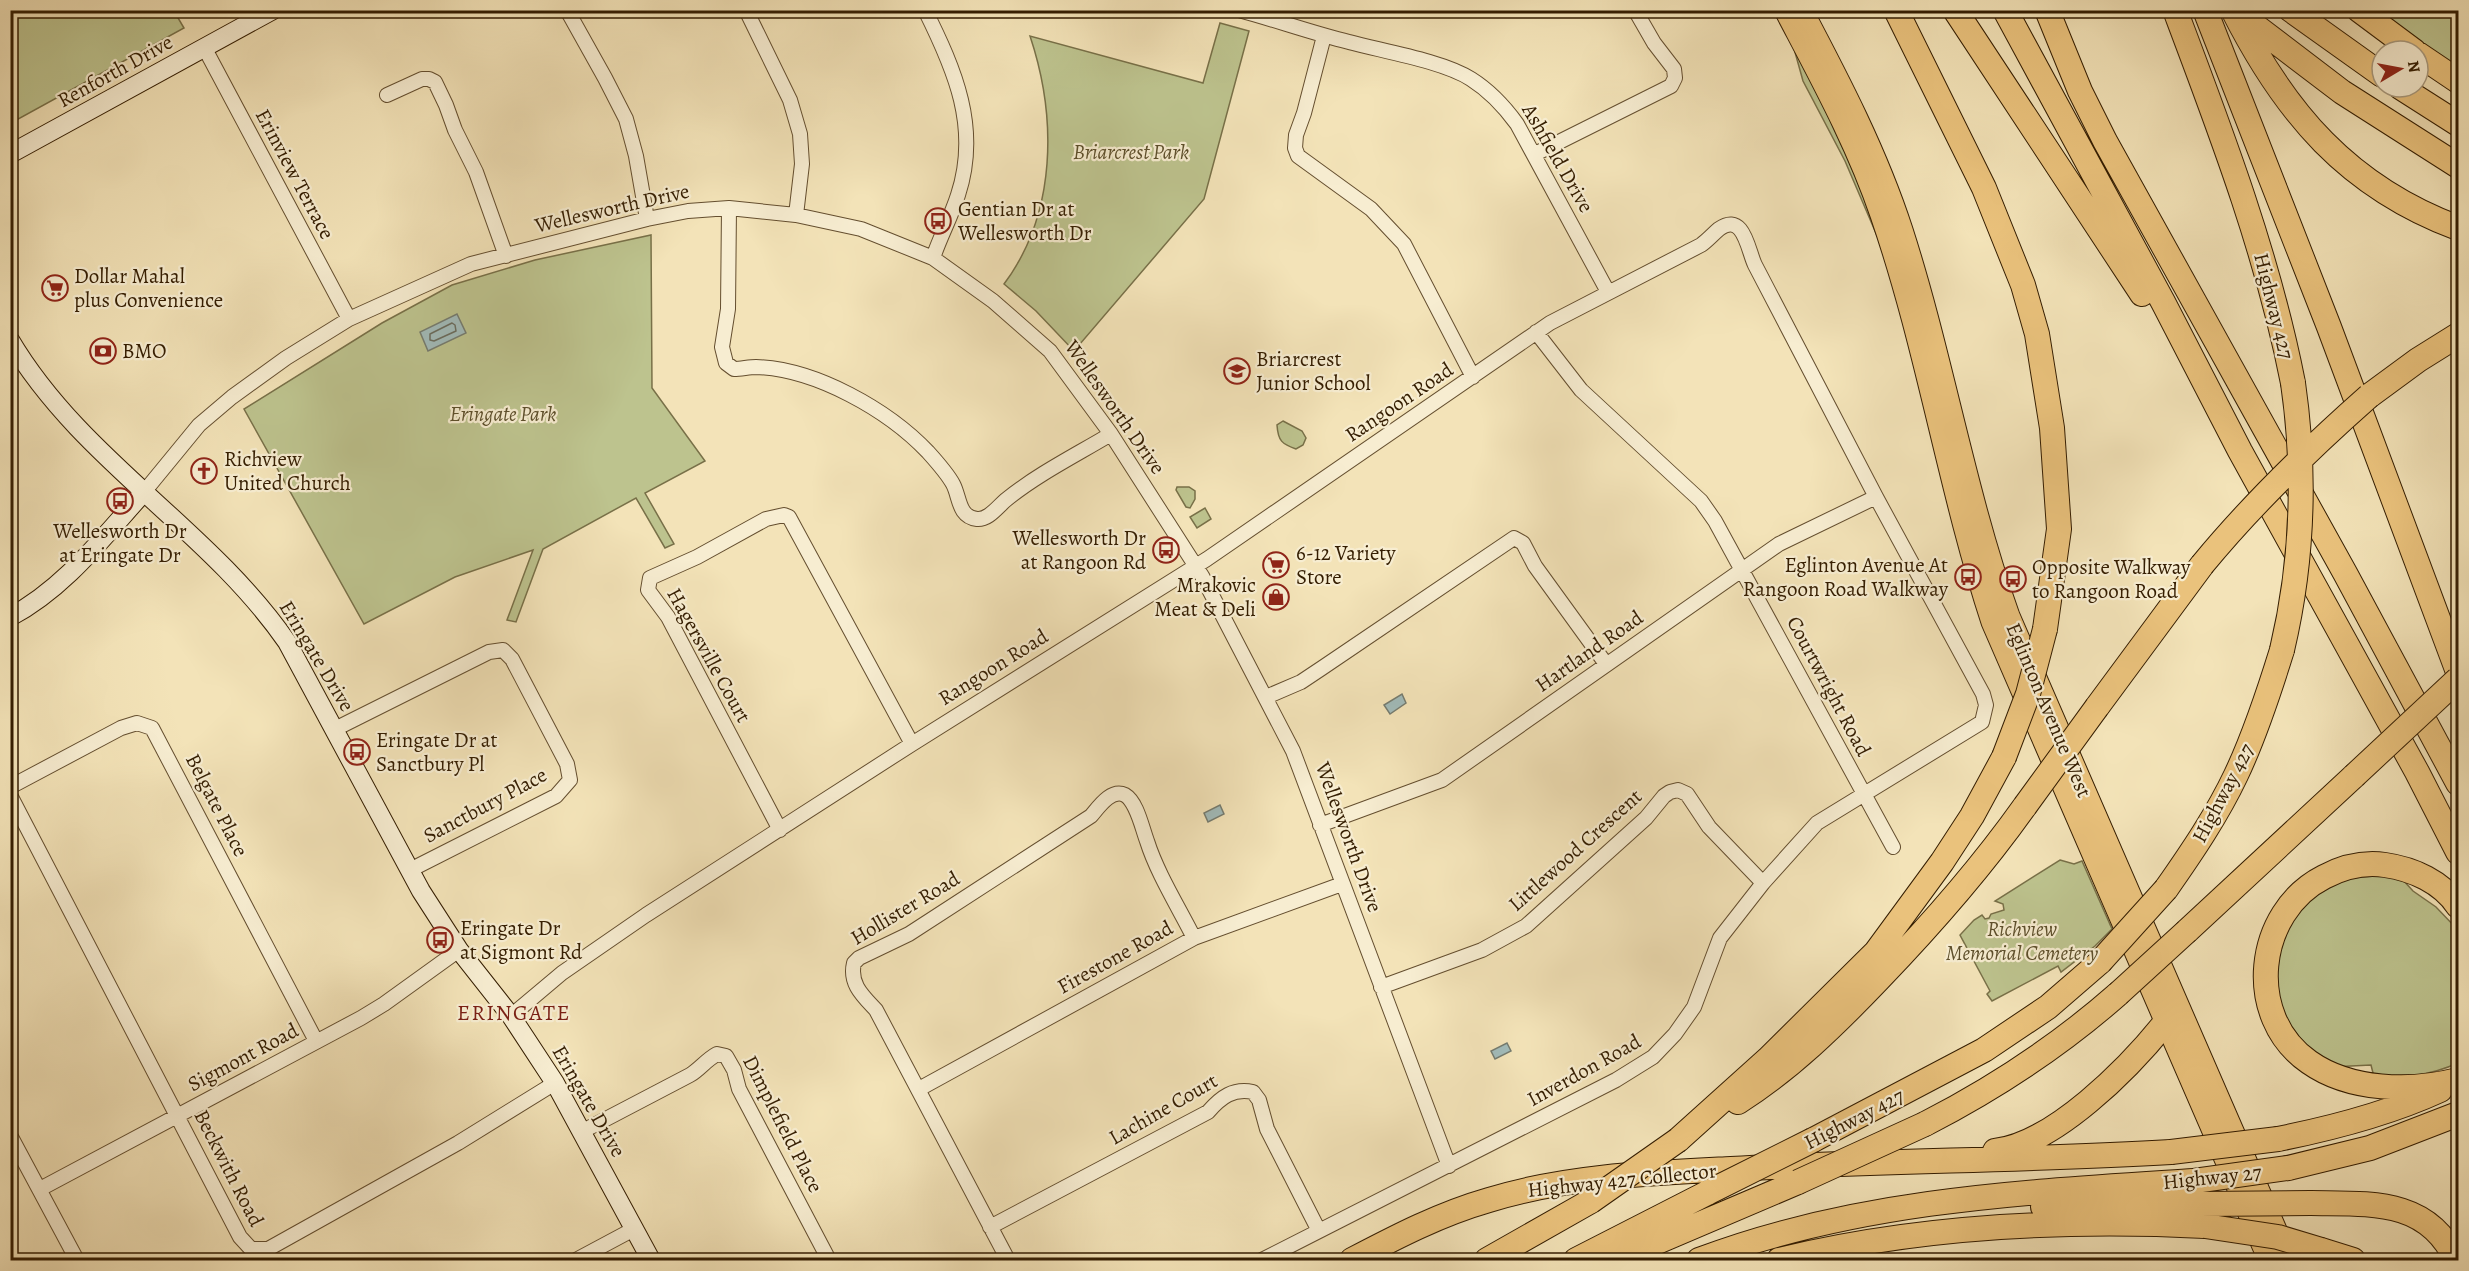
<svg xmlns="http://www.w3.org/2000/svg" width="2469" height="1271" font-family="Alegreya,serif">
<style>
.green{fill:#bdc38e;stroke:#787048;stroke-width:1.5}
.water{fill:#a1bbba;stroke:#757c70;stroke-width:1.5}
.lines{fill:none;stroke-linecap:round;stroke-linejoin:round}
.shore{stroke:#6a6c5e;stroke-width:1.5}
.street-casing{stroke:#644e2f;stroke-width:16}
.secondary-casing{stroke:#341d01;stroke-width:20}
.primary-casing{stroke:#341d01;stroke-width:23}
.highway-casing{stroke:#341d01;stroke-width:26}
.street{stroke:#f7edd1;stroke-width:14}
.secondary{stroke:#f7edd1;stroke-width:18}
.primary{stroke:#eac27c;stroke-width:21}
.highway{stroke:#eac27c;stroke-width:24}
.highway-bridge-casing{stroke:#341d01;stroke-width:26;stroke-linecap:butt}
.highway-bridge{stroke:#eac27c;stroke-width:24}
.labels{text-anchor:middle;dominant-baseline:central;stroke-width:4.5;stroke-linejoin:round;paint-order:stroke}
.street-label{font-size:21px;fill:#341d01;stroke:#f7edd1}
.park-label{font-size:21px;font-style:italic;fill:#5d4f2b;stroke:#f7edd1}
.poi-label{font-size:21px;fill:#341d01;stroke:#f7edd1;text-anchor:start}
.neighbourhood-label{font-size:22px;letter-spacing:1.5px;fill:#7a1f14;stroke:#f7edd1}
</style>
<rect width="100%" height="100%" fill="#f3e3b8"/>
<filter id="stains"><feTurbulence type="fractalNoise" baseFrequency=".00333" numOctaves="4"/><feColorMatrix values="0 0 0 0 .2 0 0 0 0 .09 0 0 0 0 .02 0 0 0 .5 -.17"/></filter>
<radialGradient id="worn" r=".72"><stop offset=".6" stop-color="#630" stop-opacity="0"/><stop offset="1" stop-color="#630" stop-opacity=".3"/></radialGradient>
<!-- green -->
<path class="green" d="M11 10 174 11 184 28 11 123Z
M1774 11H1779L1837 123 1881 245 1845 161 1803 81 1793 45 1782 20Z
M2367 11H2458V70Z
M1220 23 1249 31 1204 199 1074 351 1036 311 1004 284C1057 213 1057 117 1030 36L1203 83Z
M651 235 652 388 705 461 645 493 674 544 665 548 636 498 543 549 516 622 507 620 533 550 455 577 364 624 244 409 382 323 452 285 535 260Z
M1283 421 1302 431 1306 438 1303 445 1296 449C1282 444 1278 441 1277 425Z
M1177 487H1189L1195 491V499L1190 508 1186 507 1176 490Z
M1205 508 1211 519 1197 528 1190 517Z
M2060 860 2074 864 2082 861 2112 929 2095 946 2061 972 2058 966 1992 1001 1987 994 1990 991 1960 935 1974 920 1982 915 1985 919 1989 918 1991 914 2004 910 2003 904 1995 901Z
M2387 875 2402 879 2413 891 2436 907 2458 930V1063C2429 1076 2407 1077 2374 1077L2371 1065 2331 1067 2315 1057 2279 1011 2276 950 2293 914 2326 886 2350 878Z"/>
<!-- water -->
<path class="water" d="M457 314 466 333 428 351 420 332Z
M1402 694 1406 703 1390 714 1384 705Z
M1220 805 1224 814 1208 822 1204 813Z
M1507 1043 1511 1051 1495 1059 1491 1051Z"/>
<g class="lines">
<!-- shore -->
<path class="shore" d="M452 323 455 325 456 331 434 341 430 340V334Z"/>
<!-- street casing -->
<g class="street-casing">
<path id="street" d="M567 10 605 78 626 119 636 156 647 219
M746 10 790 100 800 134 802 164 796 215
M925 10C955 70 980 128 958 195 951 217 940 237 933 258
M1239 10C1276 20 1312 33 1349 42 1382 51 1443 61 1471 79 1490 91 1504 106 1517 124L1608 292
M1324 36 1304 113 1296 135 1295 148 1298 156 1371 209 1404 244 1473 377
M204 47 349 319
M387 95 422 79H429L435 82 446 105 455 130 476 172 506 256
M1535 154 1671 86 1675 78 1674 69 1654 43 1635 10
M729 208 728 309 722 347 726 363 734 369C741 369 749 367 756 367 816 369 888 410 928 452 937 462 947 473 953 484 960 497 958 517 977 519 989 520 998 506 1007 499 1038 474 1076 455 1111 434
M1536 332 1581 390 1701 501 1715 521 1893 847
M144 492 199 425 232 397 286 358 349 319 471 264 647 219 688 211 729 208 796 215 861 229 933 258 993 301 1050 351 1111 434 1202 576 1293 751 1449 1166
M1266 697 1301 682 1322 668 1514 538 1523 543 1535 566 1606 664
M335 729 489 652 503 650 512 659 567 764 570 780 556 796 410 870
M10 787 121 728 137 723 152 728 316 1041
M10 795 240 1237 251 1249H268L458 1143 555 1083
M1320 825 1442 780 1779 544 1876 497
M780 830 668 617 648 590 650 578 697 557 766 519 784 515 789 517 912 744
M1381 987 1482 950 1526 926 1646 818 1664 796 1670 792 1678 790 1687 794 1709 827 1763 883
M511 1016 562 973 646 915 912 744 1207 559 1550 323 1701 245C1708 240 1713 234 1719 229 1744 211 1748 251 1755 265L1876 497 1983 694 1986 705 1982 722 1817 823 1763 883 1720 938 1694 1007 1675 1034 1653 1057 1616 1080 1262 1260
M919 1089 1194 938 1342 884
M583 1131 690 1075C700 1069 706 1060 717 1054L726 1056 734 1070 739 1089 829 1260
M10 1135 77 1260
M40 1189 361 1018 384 1004 459 950
M990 1227 1208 1112C1221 1097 1233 1088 1253 1092L1259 1100 1267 1129 1319 1231
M576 1260 634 1229
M1008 1260 876 1010C863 996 849 984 854 963L859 958 909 934 1091 816C1098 808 1111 788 1125 795 1137 802 1142 828 1147 841 1157 873 1179 908 1194 938"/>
</g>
<!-- secondary casing -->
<g class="secondary-casing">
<path id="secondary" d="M10 154 273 10
M10 340C81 460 209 529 287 642L421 891 459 950 511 1016 555 1083 651 1260
M10 617C65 588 103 537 144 492"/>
</g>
<!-- primary casing -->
<g class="primary-casing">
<path id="primary" d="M1785 10C1820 77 1857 144 1881 215 1927 348 1948 488 1992 622L2269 1260
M1802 10C1840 82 1877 153 1902 230 1943 357 1964 490 2009 616L2289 1260"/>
</g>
<!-- highway casing -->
<g class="highway-casing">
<path id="highway" d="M1896 10 1984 188 2023 285 2037 334 2052 428 2059 529 2045 629
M1955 10 2142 294
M2005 10 2163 302 2240 451 2417 772 2458 852
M2047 10 2080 91 2105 141 2345 573 2458 783
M2175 10C2221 132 2268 255 2293 383
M2205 10 2329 327 2458 672
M2233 10C2285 113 2348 187 2458 228
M2291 10 2382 75
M2359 10 2414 51
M2237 12 2342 92 2458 166
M2418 54 2458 81
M2400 87 2458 124
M2369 396 2418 360 2458 335
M2097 707 2202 565
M2166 889C2192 852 2217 815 2236 775 2255 735 2269 692 2282 650
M2458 906C2442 882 2413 869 2385 865 2364 862 2343 867 2324 877 2255 912 2244 1017 2309 1062 2350 1091 2411 1092 2458 1080
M2187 931 2354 776
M1738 1102C1790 1069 1835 1025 1878 980 1931 925 1981 868 2025 806
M1925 1124C1995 1088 2059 1046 2118 994
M2278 1139C2333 1128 2388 1114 2440 1090
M1678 1140 1768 1059 1876 952 1942 862 1972 816 2004 757
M1813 1140 1984 1050 2048 1007 2100 962
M1995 1151C2054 1144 2128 1069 2165 1023
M2288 1168 2370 1148 2458 1114
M2311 1203C2369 1204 2428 1198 2456 1260
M2043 1207 2200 1204
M2321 1250 2353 1260
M1352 1260C1396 1237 1440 1214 1489 1200 1567 1176 1650 1173 1731 1169 1878 1160 2024 1161 2171 1152
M1487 1260 1591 1201
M1576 1260 1709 1192
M1615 1260 1798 1182
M1699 1260C1857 1200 2026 1192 2194 1181
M1779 1260C1918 1226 2062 1219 2205 1226"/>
</g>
<!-- street -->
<use href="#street" class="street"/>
<!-- secondary -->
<use href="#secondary" class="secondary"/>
<!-- primary -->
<use href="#primary" class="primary"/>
<!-- highway -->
<use href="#highway" class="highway"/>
<!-- highway-bridge casing -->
<g class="highway-bridge-casing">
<path id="highway-bridge" d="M2202 565C2253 503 2309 449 2369 396
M2282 650C2303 561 2306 473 2293 383
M2004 757 2028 694 2045 629
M2354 776 2458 679
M2025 806 2097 707
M2100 962 2166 889
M2118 994 2187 931
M2171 1152 2278 1139
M2194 1181 2288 1168
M1798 1182 1925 1124
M1709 1192 1813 1140
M1591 1201 1678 1140
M2200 1204 2311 1203
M2205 1226 2278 1237 2321 1250"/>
</g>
<!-- highway-bridge -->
<use href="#highway-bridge" class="highway-bridge"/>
</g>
<!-- icons -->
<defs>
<g id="bus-ring" transform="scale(1.35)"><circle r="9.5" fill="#f7edd1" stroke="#8f2418" stroke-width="1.5"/><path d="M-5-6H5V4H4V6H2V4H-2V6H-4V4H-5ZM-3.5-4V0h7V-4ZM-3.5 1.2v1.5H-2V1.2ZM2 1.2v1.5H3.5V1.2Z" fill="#8f2418"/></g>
<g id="supermarket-ring" transform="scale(1.35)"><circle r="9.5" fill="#f7edd1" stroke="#8f2418" stroke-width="1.5"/><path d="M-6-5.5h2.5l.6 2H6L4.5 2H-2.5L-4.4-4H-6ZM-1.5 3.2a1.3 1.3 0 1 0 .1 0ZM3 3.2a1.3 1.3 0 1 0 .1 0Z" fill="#8f2418"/></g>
<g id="bank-ring" transform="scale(1.35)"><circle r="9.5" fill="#f7edd1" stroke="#8f2418" stroke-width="1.5"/><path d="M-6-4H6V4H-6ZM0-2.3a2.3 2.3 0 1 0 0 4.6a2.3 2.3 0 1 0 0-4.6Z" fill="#8f2418"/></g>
<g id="school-ring" transform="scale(1.35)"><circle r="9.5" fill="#f7edd1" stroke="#8f2418" stroke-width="1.5"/><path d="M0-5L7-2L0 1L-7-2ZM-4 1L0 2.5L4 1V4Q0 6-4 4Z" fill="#8f2418"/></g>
<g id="church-ring" transform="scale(1.35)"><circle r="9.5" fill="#f7edd1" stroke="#8f2418" stroke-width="1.5"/><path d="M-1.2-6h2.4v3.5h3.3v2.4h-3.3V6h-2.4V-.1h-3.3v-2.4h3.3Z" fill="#8f2418"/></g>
<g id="shop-ring" transform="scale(1.35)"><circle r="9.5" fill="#f7edd1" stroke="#8f2418" stroke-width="1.5"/><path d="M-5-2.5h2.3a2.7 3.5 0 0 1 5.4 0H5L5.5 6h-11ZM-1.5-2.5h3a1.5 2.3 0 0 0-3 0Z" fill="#8f2418"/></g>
</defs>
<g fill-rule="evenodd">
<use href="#bus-ring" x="938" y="221"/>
<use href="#supermarket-ring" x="55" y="288"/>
<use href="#bank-ring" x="103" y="351"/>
<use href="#school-ring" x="1237" y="371"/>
<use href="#church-ring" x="204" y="471"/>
<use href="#bus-ring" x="120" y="501"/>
<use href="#bus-ring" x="1166" y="550"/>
<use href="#supermarket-ring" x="1276" y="565"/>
<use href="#bus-ring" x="1968" y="577"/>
<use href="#bus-ring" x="2013" y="579"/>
<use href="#shop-ring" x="1276" y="597"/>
<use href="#bus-ring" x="357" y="752"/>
<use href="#bus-ring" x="440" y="940"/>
</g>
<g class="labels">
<!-- street labels -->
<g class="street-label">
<text transform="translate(115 71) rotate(-29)">Renforth Drive</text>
<text transform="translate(1558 158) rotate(60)">Ashfield Drive</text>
<text transform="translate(295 174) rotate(62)">Erinview Terrace</text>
<text transform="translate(612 208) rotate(-13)">Wellesworth Drive</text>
<text transform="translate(2274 306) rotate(76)">Highway 427</text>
<text transform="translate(1399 402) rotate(-34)">Rangoon Road</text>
<text transform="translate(1115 407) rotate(55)">Wellesworth Drive</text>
<text transform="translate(1589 651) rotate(-35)">Hartland Road</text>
<text transform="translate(709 655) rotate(61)">Hagersville Court</text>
<text transform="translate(317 656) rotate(59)">Eringate Drive</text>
<text transform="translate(993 667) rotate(-32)">Rangoon Road</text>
<text transform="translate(1829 686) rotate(62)">Courtwright Road</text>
<text transform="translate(2049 710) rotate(67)">Eglinton Avenue West</text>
<text transform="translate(2223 793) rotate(-62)">Highway 427</text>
<text transform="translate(217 805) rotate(63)">Belgate Place</text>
<text transform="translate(485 805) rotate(-28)">Sanctbury Place</text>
<text transform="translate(1349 837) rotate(70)">Wellesworth Drive</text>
<text transform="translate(1575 850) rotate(-42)">Littlewood Crescent</text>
<text transform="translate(905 908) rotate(-31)">Hollister Road</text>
<text transform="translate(1115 957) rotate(-29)">Firestone Road</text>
<text transform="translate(243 1057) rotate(-28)">Sigmont Road</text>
<text transform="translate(1584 1070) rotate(-29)">Inverdon Road</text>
<text transform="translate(589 1101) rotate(60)">Eringate Drive</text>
<text transform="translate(1163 1109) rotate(-30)">Lachine Court</text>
<text transform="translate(1854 1119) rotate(-27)">Highway 427</text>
<text transform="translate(783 1124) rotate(63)">Dimplefield Place</text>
<text transform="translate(229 1168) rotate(63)">Beckwith Road</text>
<text transform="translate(2212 1177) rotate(-6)">Highway 27</text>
<text transform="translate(1622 1180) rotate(-6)">Highway 427 Collector</text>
</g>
<!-- park labels -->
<g class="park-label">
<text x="1131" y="152">Briarcrest Park</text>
<text x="503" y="414">Eringate Park</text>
<text x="2022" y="929">Richview<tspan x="2022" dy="24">Memorial Cemetery</tspan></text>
</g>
<!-- poi labels -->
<g class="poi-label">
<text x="958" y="209">Gentian Dr at<tspan x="958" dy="24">Wellesworth Dr</tspan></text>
<text x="74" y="276">Dollar Mahal<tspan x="74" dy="24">plus Convenience</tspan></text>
<text x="122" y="351">BMO</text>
<text x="1256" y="359">Briarcrest<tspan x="1256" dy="24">Junior School</tspan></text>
<text x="224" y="459">Richview<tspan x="224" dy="24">United Church</tspan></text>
<text x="120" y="531" text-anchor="middle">Wellesworth Dr<tspan x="120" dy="24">at Eringate Dr</tspan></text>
<text x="1146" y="538" text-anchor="end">Wellesworth Dr<tspan x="1146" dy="24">at Rangoon Rd</tspan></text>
<text x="1296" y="553">6-12 Variety<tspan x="1296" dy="24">Store</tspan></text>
<text x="1948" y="565" text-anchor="end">Eglinton Avenue At<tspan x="1948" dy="24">Rangoon Road Walkway</tspan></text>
<text x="2032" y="567">Opposite Walkway<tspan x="2032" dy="24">to Rangoon Road</tspan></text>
<text x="1256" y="585" text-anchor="end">Mrakovic<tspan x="1256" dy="24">Meat &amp; Deli</tspan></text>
<text x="376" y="740">Eringate Dr at<tspan x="376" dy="24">Sanctbury Pl</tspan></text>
<text x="460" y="928">Eringate Dr<tspan x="460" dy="24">at Sigmont Rd</tspan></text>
</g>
<!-- neighbourhood labels -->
<g class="neighbourhood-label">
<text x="514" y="1013">ERINGATE</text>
</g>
</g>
<!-- margin -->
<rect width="2469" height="1271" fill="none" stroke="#f3e3b8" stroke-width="36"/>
<rect x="12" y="12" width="2445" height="1247" fill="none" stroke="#341d01" stroke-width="3"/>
<rect x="18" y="18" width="2433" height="1235" fill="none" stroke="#341d01" stroke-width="1.5"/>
<!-- north arrow -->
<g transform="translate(2400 69) rotate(80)"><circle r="28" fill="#f7edd1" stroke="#a99a7e" stroke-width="1.5"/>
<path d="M0-4.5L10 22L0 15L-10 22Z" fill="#8f2418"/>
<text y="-9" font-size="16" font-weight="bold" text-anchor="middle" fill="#341d01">N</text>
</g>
<rect width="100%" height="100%" filter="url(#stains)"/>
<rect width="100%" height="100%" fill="url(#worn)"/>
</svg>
